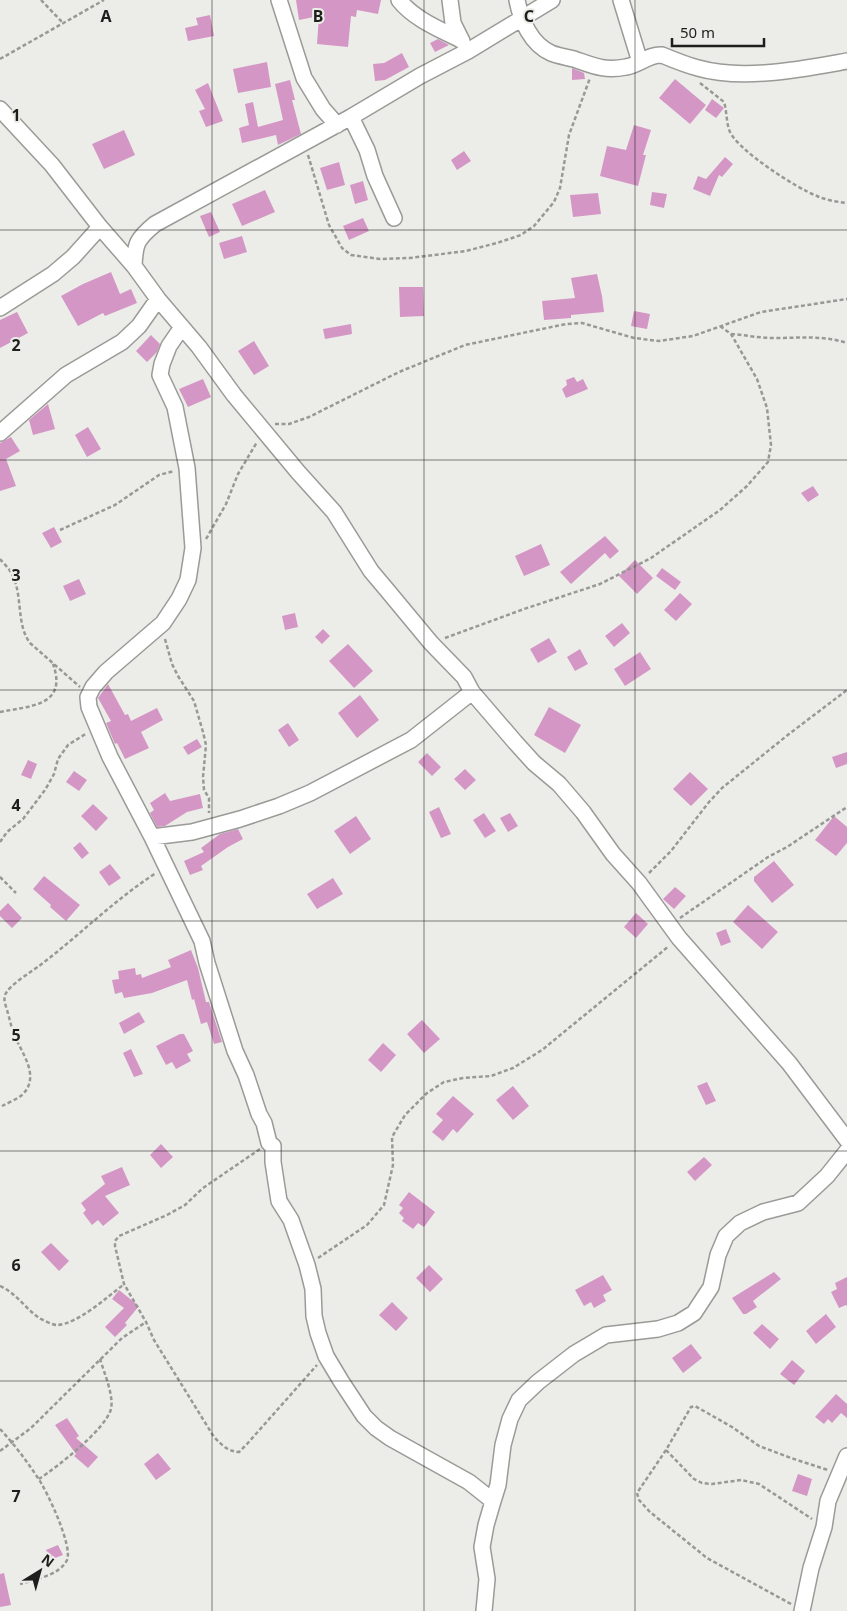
<svg xmlns="http://www.w3.org/2000/svg" width="847" height="1611" font-family="'Noto Sans',sans-serif">
<style>
.building{fill:#d497c5}
.lines{fill:none;stroke-linecap:round;stroke-linejoin:round}
.minor-casing{stroke:#9a9b97;stroke-width:18}
.path{stroke:#989895;stroke-width:2.5;stroke-dasharray:4 2.5;stroke-linecap:butt}
.minor{stroke:#fff;stroke-width:15}
.grid{fill:none;stroke:#1e1e1c;stroke-width:1;stroke-opacity:0.55}
.grid-label{font-size:16px;text-anchor:middle;font-weight:bold;fill:#1e1e1c;stroke:#ecede9;stroke-width:4;stroke-linejoin:round;paint-order:stroke}
</style>
<rect width="100%" height="100%" fill="#ecede9"/>
<!-- building -->
<path class="building" d="M296 0H381L378 14 357 10 356 17 351 16 348 47 317 44 319 16 299 20Z
M210 15 214 36 188 41 185 28 198 25 196 18Z
M438 39 449 45 435 52 430 43Z
M402 53 409 67 385 80 375 81 373 64 384 63Z
M267 62 271 87 238 93 233 69Z
M572 68 584 73 585 79 572 80Z
M675 79 706 105 690 124 659 98Z
M290 80 295 100H292L301 134 278 145 276 135 242 143 239 128 249 125 245 104 253 102 258 127 283 120 275 84Z
M208 83 223 121 206 127 199 111 205 109 195 90Z
M712 99 724 108 716 118 705 110Z
M634 125 651 130 643 155H646L638 186 600 176 607 146 626 150Z
M124 130 135 155 104 169 92 144Z
M464 151 471 161 457 170 451 160Z
M725 157 733 164 722 177 719 175 710 196 693 189 698 176 706 179Z
M339 162 345 185 327 190 320 168Z
M363 181 368 200 355 204 350 185Z
M265 190 275 212 242 226 232 204Z
M652 192 667 194 664 208 650 205Z
M598 193 601 214 573 217 570 195Z
M211 212 220 232 209 237 200 216Z
M363 218 369 231 349 240 343 226Z
M242 236 247 252 224 259 219 243Z
M111 272 120 294 131 289 137 303 105 316 103 313 78 326 61 296 83 284Z
M597 274 602 296 604 312 571 315V318L544 320 542 301 575 298 571 278Z
M399 287H423L424 316 400 317Z
M634 311 650 314 647 329 631 326Z
M17 312 28 333 0 348V320Z
M351 324 352 334 325 339 323 329Z
M151 335 160 344 157 352 147 362 136 351Z
M254 341 269 366 254 375 238 351Z
M574 377 577 382 583 379 588 389 566 398 562 389 567 385 566 380Z
M203 379 211 397 188 407 179 389Z
M48 404 55 429 33 435 29 420Z
M88 427 101 449 87 457 75 435Z
M11 437 20 451 6 459 16 486 0 491V443Z
M813 486 819 495 808 502 801 493Z
M54 527 62 542 51 548 42 533Z
M605 536 619 551 610 559 605 553 571 584 560 572Z
M541 544 550 565 524 576 515 556Z
M635 560 653 578 637 594 619 576Z
M662 568 681 582 675 590 656 576Z
M79 579 86 594 70 601 63 586Z
M680 593 692 604 676 621 664 610Z
M295 613 298 627 285 630 282 616Z
M622 623 630 633 614 647 605 636Z
M323 629 330 636 322 644 315 637Z
M549 638 557 652 538 663 530 649Z
M348 644 373 671 354 688 329 661Z
M580 649 588 664 575 671 567 657Z
M640 652 651 669 625 686 614 669Z
M108 684 125 715 128 714 131 721 157 708 163 720 141 732 149 748 125 759 117 743 115 744 106 723 111 721 98 698Z
M360 695 379 720 357 738 338 713Z
M549 707 581 725 565 753 534 735Z
M288 723 299 740 289 747 278 730Z
M197 739 202 747 188 755 183 747Z
M847 752V764L836 768 832 757Z
M427 753 441 767 432 776 418 762Z
M28 760 37 764 31 779 21 775Z
M465 769 476 780 465 790 454 779Z
M74 771 87 780 79 791 66 782Z
M690 772 708 789 691 806 673 789Z
M165 793 170 801 200 794 203 808 187 812 165 826 157 827 150 813 154 810 150 803Z
M93 804 108 818 96 831 81 816Z
M439 807 451 834 441 838 429 812Z
M484 813 496 831 485 838 473 820Z
M510 813 518 826 508 832 500 818Z
M356 816 371 839 350 854 334 831Z
M834 816 847 827V843L836 856 815 840Z
M238 829 243 839 228 847 201 866 203 870 190 875 184 861 204 852 201 848 220 834Z
M80 842 89 853 82 859 73 848Z
M774 861 794 885 772 903 754 881V877Z
M110 864 121 878 109 886 99 872Z
M44 876 80 905 66 921 50 907 51 905 33 889Z
M333 878 343 894 317 909 307 894Z
M675 887 686 896 674 909 663 899Z
M8 903 22 918 12 928 0 916V911Z
M748 905 778 932 762 949 733 922Z
M636 913 648 924 636 938 624 927Z
M726 929 731 942 721 946 716 933Z
M191 950 198 968 206 1002H209L222 1042 214 1044 207 1022 201 1024 194 999 192 1000 187 980 152 993 124 998 122 992 115 994 112 980 119 979 118 971 135 968 136 975 141 974 142 978 171 967 168 960Z
M139 1012 145 1022 124 1034 119 1023Z
M422 1020 440 1039 424 1053 407 1034Z
M180 1034H184L193 1051 187 1054 191 1061 176 1069 172 1062 166 1065 156 1046Z
M383 1043 396 1055 381 1072 368 1060Z
M131 1049 143 1074 134 1077 123 1053Z
M707 1082 716 1101 706 1105 697 1086Z
M513 1086 529 1106 513 1120 496 1100Z
M453 1096 474 1114 457 1133 453 1129 443 1141 432 1132 443 1120 436 1114Z
M161 1144 173 1157 161 1168 150 1155Z
M704 1157 712 1165 695 1181 687 1172Z
M122 1167 130 1185 105 1196 119 1213 103 1226 98 1220 92 1225 83 1213 86 1210 81 1203 105 1184 101 1176Z
M409 1192 435 1212 424 1227 418 1223 413 1229 402 1221 404 1218 399 1213 403 1208 399 1205Z
M51 1243 69 1261 59 1271 41 1252Z
M429 1265 443 1279 430 1292 416 1278Z
M774 1272 781 1279 753 1301 757 1307 746 1314H743L732 1298Z
M603 1275 612 1290 603 1295 606 1301 594 1308 591 1302 584 1306 575 1290Z
M847 1277V1306L846 1305 839 1308 831 1292 837 1289 835 1283Z
M119 1290 139 1306 125 1323 127 1325 115 1337 105 1327 124 1308 112 1299Z
M392 1302 408 1318 396 1331 379 1315Z
M826 1314 836 1327 816 1344 806 1331Z
M762 1324 779 1339 770 1349 753 1333Z
M691 1344 702 1358 683 1373 672 1358Z
M792 1360 805 1371 794 1385 780 1374Z
M836 1394 847 1404V1418L841 1413 832 1423 828 1419 824 1424 815 1417Z
M67 1418 79 1436 76 1438 98 1457 88 1468 74 1456 76 1454 55 1425Z
M158 1453 171 1469 156 1480 144 1464Z
M798 1474 812 1479 807 1496 792 1491Z
M58 1545 63 1555 50 1560 46 1550Z
M4 1573 11 1605 0 1607V1574Z"/>
<g class="lines">
<!-- minor casing -->
<g class="minor-casing">
<path id="minor" d="M279 0 304 78 323 109 337 125
M399 0C414 19 439 29 461 40
M450 0 453 23 462 41
M517 0C521 21 531 44 551 53 558 56 566 57 574 59 594 66 604 71 626 67 639 65 649 54 662 55 674 60 686 65 698 68 743 81 802 69 847 61
M621 0 640 62
M0 109 52 165 100 227 134 266 158 299 199 347 234 395 298 472 334 512 371 571 387 590 431 643 464 677 472 692 515 742 534 763 559 784 583 812 613 854 639 883 679 938 789 1063 847 1140
M351 117 367 150 375 176 394 218
M134 266C135 243 137 239 155 224L351 117 420 76 468 51 552 0
M0 308 53 274 73 257 100 227
M182 327 169 346 162 364 160 375 175 407 187 468 193 548 188 580 179 599 163 623 106 672 93 687 88 697 89 707 110 757 152 837 202 941 207 963 235 1051 246 1075 259 1114 264 1123 269 1143 273 1146V1162L279 1201 291 1220 307 1265 313 1289 314 1316 318 1333 326 1356 341 1381 364 1416 376 1428 390 1438 469 1482 493 1501 486 1525 482 1547 487 1579 484 1611
M0 433 66 375 122 342 139 326 158 299
M152 837 192 832 240 819 279 806 310 793 411 740 472 692
M493 1501 498 1485 503 1445 510 1419 519 1400 538 1382 574 1354 606 1335 658 1329 678 1323 694 1313 711 1287 718 1255 726 1236 740 1223 763 1212 798 1203 827 1176 847 1151
M802 1611 811 1568 824 1527 828 1501 847 1456"/>
</g>
<!-- path -->
<path class="path" d="M41 0 63 23
M0 59 104 0
M700 83 724 102C727 111 726 123 730 132 739 151 796 188 817 196 826 200 837 202 847 203
M308 155 329 225 342 248 351 255 380 259 410 258 466 251 497 243 521 235 534 226 554 202 560 188 569 135 590 78
M731 334C745 335 759 338 774 338 799 338 822 335 847 343
M275 424H289L309 417 399 372 465 345 537 330 566 324 582 323 634 338 659 341 693 336 761 312 847 299
M60 530 115 505 159 475 174 471
M206 539 226 504 238 474 257 442
M0 559C3 563 8 567 10 571 24 592 15 623 30 643L80 687
M445 638 524 609 600 584 651 558 720 510 747 486 768 462 771 445 767 408 757 379 731 334 720 326
M165 639 172 664 178 676 194 701 203 732 206 745 203 777 204 790 209 798V813
M0 712C30 706 68 706 53 664
M0 842 7 832 23 819 45 790 54 774 58 759 68 745 87 733
M649 873 671 851 709 802 722 788 789 734 847 690
M0 877 16 893
M680 918 768 857 787 847 847 807
M2 1106C8 1103 17 1099 22 1095 42 1076 20 1051 13 1032 11 1026 10 1020 8 1014 7 1008 3 1001 5 995 8 986 31 972 39 966 79 936 114 900 156 873
M260 1149 203 1188 185 1205 167 1215 119 1236 115 1241V1246L124 1284 146 1322 154 1340 214 1437C222 1445 227 1451 239 1452L247 1444 317 1365
M318 1258 367 1225 384 1205 393 1165 392 1137 405 1115 427 1093 444 1082 463 1078 491 1076 513 1068 542 1050 669 946
M0 1286C16 1293 25 1308 39 1318 43 1320 52 1325 57 1325 78 1324 107 1297 123 1285
M0 1429C14 1444 26 1460 38 1478 47 1491 73 1546 67 1560 60 1575 34 1580 20 1584
M666 1450 694 1479 702 1483 712 1484 741 1480 759 1484 812 1519
M0 1451 31 1428 122 1338 146 1322
M39 1479C57 1467 106 1429 111 1409 114 1396 104 1372 100 1359
M791 1604 707 1558 650 1512 639 1500 637 1493 666 1450 691 1407 695 1406 732 1427 759 1446 791 1458 828 1470"/>
<!-- minor -->
<use href="#minor" class="minor"/>
</g>
<!-- grid -->
<path class="grid" d="M212 0V1611M424 0V1611M635 0V1611M0 230H847M0 460H847M0 690H847M0 921H847M0 1151H847M0 1381H847"/>
<g class="grid-label">
<text x="106" y="22">A</text>
<text x="318" y="22">B</text>
<text x="529" y="22">C</text>
<text x="16" y="121">1</text>
<text x="16" y="351">2</text>
<text x="16" y="581">3</text>
<text x="16" y="811">4</text>
<text x="16" y="1041">5</text>
<text x="16" y="1271">6</text>
<text x="16" y="1502">7</text>
</g>
<!-- north arrow -->
<g transform="translate(40 1571) rotate(37)" stroke="#ecede9" stroke-width="4" paint-order="stroke">
<path d="M0-4L9 19L0 12L-9 19Z" fill="#1e1e1c"/>
<text y="-8" font-size="14" font-weight="bold" text-anchor="middle" fill="#1e1e1c">N</text>
</g>
<!-- scale -->
<path d="M672 38v8h92v-8" fill="none" stroke="#1e1e1c" stroke-width="2.5"/>
<text x="680" y="38" font-size="15" fill="#1e1e1c" stroke="#ecede9" stroke-width="4" paint-order="stroke">50 m</text>
</svg>
